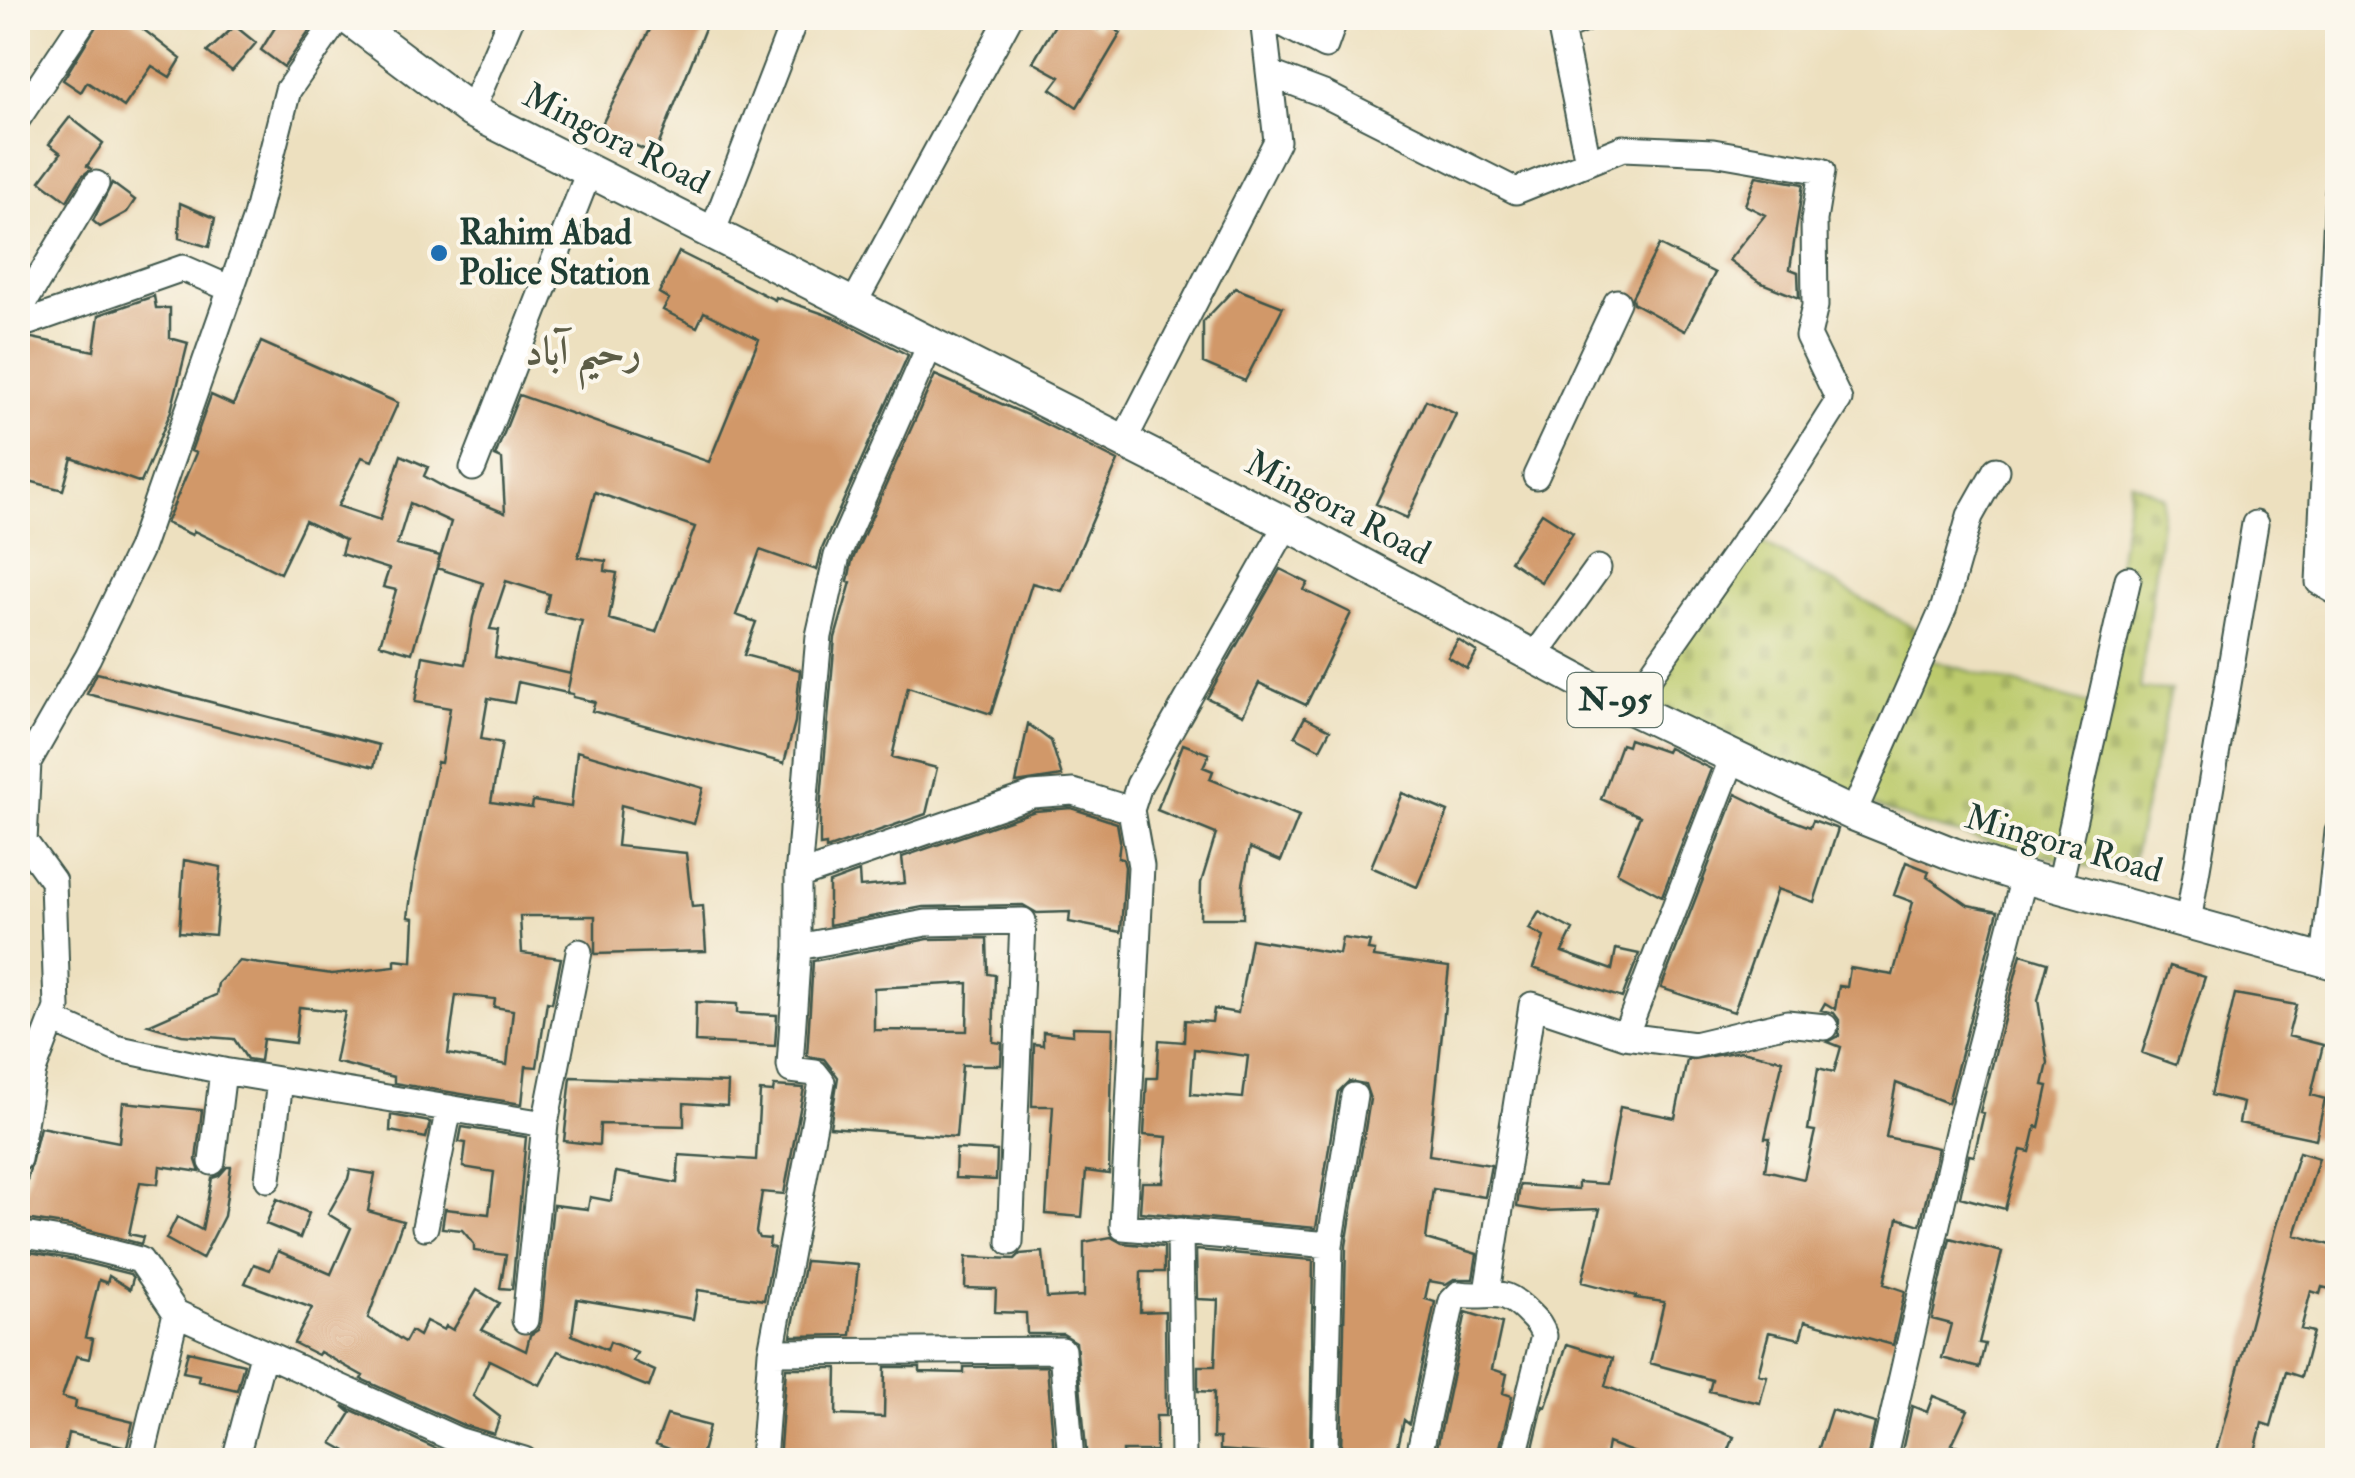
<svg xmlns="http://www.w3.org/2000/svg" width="2355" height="1478" font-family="'IM FELL Double Pica',Amiri,serif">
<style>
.cemetery{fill:url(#cemetery-stones);stroke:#6e8450;stroke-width:2.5}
.building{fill:#d19869;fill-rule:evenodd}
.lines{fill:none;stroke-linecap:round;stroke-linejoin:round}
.minor-casing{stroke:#3e5549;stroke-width:29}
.major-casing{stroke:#3e5549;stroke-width:36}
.minor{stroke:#fff;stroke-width:25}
.major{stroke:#fff;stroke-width:32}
.poi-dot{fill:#1f6fb2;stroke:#fbf7ec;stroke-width:4}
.labels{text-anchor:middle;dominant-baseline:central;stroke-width:8;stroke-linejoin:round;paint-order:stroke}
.shield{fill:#fbf7ec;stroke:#61756b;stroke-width:2.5}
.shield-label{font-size:32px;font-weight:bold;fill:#1f3d34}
.street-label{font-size:35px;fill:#1f3d34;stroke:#fbf7ec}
.poi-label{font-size:35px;font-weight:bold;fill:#1f3d34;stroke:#fbf7ec;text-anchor:start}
.quarter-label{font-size:40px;font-weight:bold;fill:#5d5d47;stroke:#fbf7ec}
</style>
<defs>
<pattern id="cemetery-stones" width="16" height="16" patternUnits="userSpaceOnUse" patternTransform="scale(2.5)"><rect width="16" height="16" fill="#bcca6c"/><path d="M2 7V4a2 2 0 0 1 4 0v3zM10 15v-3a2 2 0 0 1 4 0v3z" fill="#a1ae5e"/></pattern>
</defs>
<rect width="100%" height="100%" fill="#fbf7ec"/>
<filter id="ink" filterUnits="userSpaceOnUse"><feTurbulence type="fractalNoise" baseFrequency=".01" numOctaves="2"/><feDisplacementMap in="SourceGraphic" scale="20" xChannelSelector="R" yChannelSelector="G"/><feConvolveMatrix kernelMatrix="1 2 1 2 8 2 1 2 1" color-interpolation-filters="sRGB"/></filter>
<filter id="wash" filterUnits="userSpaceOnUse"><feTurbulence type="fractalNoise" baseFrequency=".0048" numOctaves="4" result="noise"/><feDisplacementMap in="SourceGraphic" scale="40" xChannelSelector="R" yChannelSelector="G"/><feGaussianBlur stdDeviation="2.25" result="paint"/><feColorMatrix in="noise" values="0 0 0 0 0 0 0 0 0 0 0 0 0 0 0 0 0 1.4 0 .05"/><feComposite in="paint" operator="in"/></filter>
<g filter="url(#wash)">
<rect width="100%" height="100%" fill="#ede0bf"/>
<!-- cemetery -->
<path class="cemetery" d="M2131 482 2164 497 2140 689 2171 690 2129 876C2056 860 1986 841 1914 822L1628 707 1754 538 1917 630 1919 657 2096 706Z"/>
<g id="blocks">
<!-- building -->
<path class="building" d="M101 18H129L181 59 170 77 152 66 124 107 87 82 81 92 63 80Z
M281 18H319L284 67 261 50Z
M656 18H709L655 154 599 130Z
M1059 18H1079L1098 29 1102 22 1121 33 1077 107 1051 89 1060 77 1033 62Z
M235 26 256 43 232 71 207 52Z
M70 117 103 143 87 166 91 169 82 176 67 201 40 181 61 153 49 144Z
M1756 176 1803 184 1790 269 1798 272 1799 298 1759 282 1729 260 1765 215 1745 205Z
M112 183 135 200 127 212 100 227 93 221Z
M180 203 215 218 209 247 179 238Z
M1659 245 1715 273 1685 331 1633 303 1632 297Z
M679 252 775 300 776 297 838 319 908 355 822 549 817 570 760 550 736 615 756 622 744 655 800 670 795 722 784 763 592 711 595 702 573 697V694L567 693 582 621 545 613 549 594 506 581 490 629 499 630 495 657 571 674 567 693 518 682 514 703 488 698 481 739 502 743 491 802 532 808 533 801 571 807 577 751 703 788 694 824 621 805 617 846 686 853 692 907 703 906 706 951 595 954V916H520L522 953 561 958 552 1003 547 1002 537 1067 526 1066 522 1104 394 1083V1077L335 1062 345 1012 299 1007 295 1043 263 1039 260 1061 247 1059 234 1039 182 1035 148 1025 216 995 218 983 239 961 332 974 395 967V960L412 962 414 918 408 917 415 868 437 762 441 763 450 708 415 702 423 656 465 664 473 617 483 583 437 568 451 522 410 503 397 545 440 556 412 653 380 644 396 590 383 587 389 569 341 554 345 540 305 521 280 573 194 531 192 535 166 523 196 453 191 451 211 395 233 405 261 342 398 403 372 461 362 457 338 506 380 520 401 455 428 467 424 476 451 491 505 513 502 459 495 456 519 395 709 462 759 339 704 312 697 327 663 310 669 299 659 293ZM595 492 695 527 656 632 609 619 617 573 605 571 606 561 578 557ZM456 995 495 999 494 1007 513 1010 507 1065 448 1054Z
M1235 288 1283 307 1245 381 1203 363V322Z
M154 296 156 308H170V338L188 343 171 411 141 483 72 458 63 490 18 478V338H32L94 351 99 315Z
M935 375 1027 415 1118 461 1062 591 1032 583 991 714 908 687 892 757 937 768 926 814 826 849V845L820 846V811L835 638 851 582 848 581 852 561Z
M1426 400 1456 414 1407 518 1376 504Z
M1542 513 1573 533 1541 582 1510 561Z
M1280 569 1308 583 1304 590 1351 613 1306 705 1259 683 1243 715 1207 698Z
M1458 640 1477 652 1467 669 1448 657Z
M97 673 379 745 374 767 87 694Z
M1305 717 1330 730 1320 749 1295 736Z
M1028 724 1051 741 1062 776 1016 783Z
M1629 739 1666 752 1668 748 1711 769 1662 896 1617 872 1640 816 1601 799 1621 744 1627 746Z
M1183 744 1209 754 1203 767 1213 771 1210 779 1299 816 1281 861 1250 848 1243 884V918H1200L1201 883 1216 834 1157 810Z
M1402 793 1448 812 1417 887 1371 867Z
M1736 794 1781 816 1810 827 1813 820 1838 829 1814 902 1777 889 1734 1012 1661 988Z
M1071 808 1117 823 1120 840 1118 858 1123 859 1125 867 1121 932 1069 922 1070 912 1037 913 1023 905 923 907 829 925V883L859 872 860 887 905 883 902 857 1035 811Z
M184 860 221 867 215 935 179 932Z
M1906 862 1929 871 1927 877 1968 905 1998 911 1948 1103 1896 1083 1886 1137 1938 1148 1920 1225 1898 1218 1884 1284 1905 1291 1893 1345 1805 1321 1800 1339 1769 1332 1758 1374 1767 1376 1760 1403 1709 1391 1712 1380 1650 1363 1664 1302 1635 1298 1636 1296 1582 1282 1600 1209 1542 1211 1517 1207 1520 1185 1578 1189V1182L1606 1184 1620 1107 1675 1118 1687 1060 1741 1051 1783 1060 1765 1138H1770L1765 1170 1804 1179 1815 1131 1808 1130 1818 1068 1834 1072 1841 1047 1828 1042 1839 1036V1020L1834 1013 1821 1010 1825 1003 1835 1009 1839 986 1847 987 1850 968 1893 975 1913 902 1894 895Z
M1539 912 1573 930 1562 952 1612 970 1616 949 1639 954 1622 998 1533 968 1544 937 1529 929Z
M987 938 988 974 995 975 993 1042 1002 1043 1001 1065H962L956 1137 830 1127 838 1077 824 1059 807 1056 813 961 928 939ZM968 983 967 1031 874 1030V988Z
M1342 938 1370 942 1368 950 1375 951 1374 957 1449 967 1429 1155 1491 1165 1485 1197 1433 1189 1426 1239 1477 1254 1473 1279H1454L1446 1284 1429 1281 1425 1299 1435 1302 1409 1424 1404 1420 1395 1460H1338L1341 1451 1346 1246 1370 1099 1365 1084 1349 1081 1338 1092 1316 1228 1140 1212 1142 1182H1163L1167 1137 1144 1135 1147 1078H1157L1159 1040 1184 1042 1185 1020 1212 1022 1214 1009 1238 1013 1251 939 1339 954ZM1194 1049 1248 1056 1243 1098 1191 1094Z
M2021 954 2048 962 2038 1000 2048 1063 2043 1085 2048 1086 2039 1127 2036 1126 2030 1152 2021 1150 2005 1209 1960 1197 1969 1155 1974 1156 1984 1113 1980 1112Z
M2170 966 2205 977 2176 1065 2142 1053Z
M2235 994 2296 1005 2288 1036 2323 1045 2311 1095 2325 1099 2316 1139 2239 1123 2243 1103 2211 1095Z
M696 1002 737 1004V1013L777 1015 775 1046 695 1042Z
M1073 1027 1113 1028 1109 1174 1086 1171 1082 1217 1046 1214 1053 1106H1032L1034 1044 1043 1045V1032L1073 1035Z
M571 1077 728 1083 727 1106 684 1103V1126L600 1124 599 1145 564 1141Z
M774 1086 804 1088 784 1194 762 1192 756 1232 759 1238 770 1239 769 1247 774 1248 764 1300 698 1290 693 1319 577 1299 572 1335 607 1350 610 1342 637 1353 633 1361 655 1371 649 1387 558 1351 540 1385 489 1360 473 1396 500 1417 494 1434 463 1425 361 1379 363 1376 320 1352 318 1355 294 1343 312 1308 245 1283 254 1264 270 1270 278 1251 331 1274 351 1228 328 1214 348 1179 350 1170 375 1174 368 1211 403 1221 368 1318 405 1342 411 1331 419 1336 426 1321 444 1330 446 1326 453 1330 477 1290 499 1303 482 1330 526 1351 530 1335 538 1330 541 1322 553 1205 588 1209 590 1197 611 1201 616 1172 677 1183 679 1155 756 1160 760 1091 773 1092Z
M123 1102 202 1110 196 1160 200 1172 160 1166 158 1184 140 1182 129 1234 143 1237 141 1244 77 1227 18 1218 40 1127 119 1142Z
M391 1115 430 1122 426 1138 390 1131Z
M462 1127 526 1137 512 1289 500 1288 506 1255 474 1251V1244L462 1230 442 1228 445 1209 489 1214 494 1172 463 1167 466 1143 459 1142Z
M956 1149 997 1151 996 1180 955 1178Z
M2299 1152 2319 1158 2295 1235 2338 1247V1291L2322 1287 2320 1294 2311 1291 2301 1329 2313 1332 2301 1377 2286 1372 2271 1426 2262 1423 2253 1460H2214L2275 1229Z
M227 1167H231L224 1216 202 1259 166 1239 177 1217 202 1230 212 1178 219 1176Z
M277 1199 309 1213 300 1238 266 1224Z
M1111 1237 1122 1243 1164 1247V1272H1141L1140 1312 1165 1311 1166 1416H1156V1451H1123V1458L1087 1460 1076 1342 1063 1334H1027L1026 1313 995 1312 996 1289 965 1288 966 1257 1015 1259 1020 1254 1043 1252 1047 1298 1084 1296V1242Z
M1950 1238 2002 1252 1979 1343 1985 1344 1979 1368 1942 1358 1951 1324 1932 1319Z
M18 1250 70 1259 130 1274 133 1278 130 1289 109 1276 107 1283 99 1280 85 1337 93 1339 89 1359 76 1356 62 1397 76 1401 75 1408 133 1422 127 1447 68 1433 63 1460H18Z
M1196 1250 1313 1260 1310 1457 1220 1450V1438H1213L1214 1392 1198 1391V1366H1215L1218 1300 1197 1299Z
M805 1261 858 1265 851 1335 791 1336Z
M1466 1312 1502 1323 1492 1369 1507 1374 1503 1393 1512 1396 1497 1460H1466L1467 1457 1437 1448Z
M1567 1344 1613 1358 1605 1386 1734 1437 1725 1460H1654L1608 1443 1605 1460H1530L1543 1406 1546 1407Z
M188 1351 244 1364 237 1390 198 1381 199 1375 183 1372Z
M1047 1366 1054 1453 1033 1456V1460H1007L1006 1449 916 1452V1460H779L786 1368H837L836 1415 884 1417 885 1367H920V1372L964 1373V1367Z
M1933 1396 1968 1410 1952 1444 1990 1457V1460H1900L1912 1406 1927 1412Z
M343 1406 450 1455 469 1460H345L346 1451 332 1443 351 1413Z
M1831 1410 1875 1423 1867 1460H1815Z
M667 1415 709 1426 700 1460H678L680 1453 656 1444Z"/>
</g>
</g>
<g filter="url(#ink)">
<use href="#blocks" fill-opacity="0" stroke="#3e5549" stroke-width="2.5"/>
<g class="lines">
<!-- minor casing -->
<g class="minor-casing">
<path id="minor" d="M1272 18 1325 46 1335 18
M1587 18 1561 29 1588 162
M1271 74 1324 94 1516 191 1623 148 1713 152 1822 171 1814 220 1815 306 1808 336 1839 400 1799 463 1628 707
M471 111 511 18
M18 118 85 18
M2338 191 2319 582 2338 593
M712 233 795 18
M853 305 1009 18
M18 313 96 184
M18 322H29L183 268 231 289
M1123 442 1277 141 1263 18
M473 468 590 169
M1536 476 1617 302
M1287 524 1139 785 1131 810 1141 866 1123 1227 1330 1245
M1534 657 1598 568
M1853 814 1944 607 1970 516 1996 470
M798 876 1032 795 1073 792 1131 810
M2059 885 2128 579
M2188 922 2255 524
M798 947 926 923 1023 921 1010 1242
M2324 961 2338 832
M55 1021 115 1048 223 1071 545 1124
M1625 1036 1694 1045 1787 1023 1825 1027
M18 1159 33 1071 57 1008 53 881 24 841 28 762 88 657 140 549 255 220 288 90 338 18
M212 1162 223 1071
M268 1179 280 1081
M425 1227 449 1108
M1180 1231 1183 1457
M18 1234 73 1243 140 1260 176 1313 457 1440 524 1460
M1487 1292 1532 1005 1625 1036 1733 757
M525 1320 545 1124 579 952
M771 1352 1062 1350 1071 1460
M1325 1451 1330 1245 1354 1096
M141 1460 176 1313
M235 1460 263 1355
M763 1460 771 1352 822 1082 815 1073 791 1070 790 1065 798 947V876L819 636 837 556 930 345
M1418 1460 1452 1301 1459 1294C1496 1299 1500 1283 1531 1316 1538 1323 1541 1327 1544 1336L1513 1460
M1883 1460 1961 1119 2024 877"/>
</g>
<!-- major casing -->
<g class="major-casing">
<path id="major" d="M348 18 471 111 1287 524 1628 707 1853 814 1953 854 2024 877 2338 964"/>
</g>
<!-- minor -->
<use href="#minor" class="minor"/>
<!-- major -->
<use href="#major" class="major"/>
</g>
</g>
<!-- markers -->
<circle class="poi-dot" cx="439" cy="253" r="10"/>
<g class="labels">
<!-- shield labels -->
<rect class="shield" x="1567.5" y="673" width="95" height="54" rx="8"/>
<g class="shield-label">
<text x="1615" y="700">N-95</text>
</g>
<!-- street labels -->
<g class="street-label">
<text transform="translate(616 139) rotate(27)">Mingora Road</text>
<text transform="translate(1338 508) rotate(28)">Mingora Road</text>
<text transform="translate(2064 844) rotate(16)">Mingora Road</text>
</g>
<!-- poi labels -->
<g class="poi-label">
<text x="459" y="233">Rahim Abad<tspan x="459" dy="40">Police Station</tspan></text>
</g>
<!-- quarter labels -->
<g class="quarter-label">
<text x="583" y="351">رحیم آباد</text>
</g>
</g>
<!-- margin -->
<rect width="2355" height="1478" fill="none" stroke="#fbf7ec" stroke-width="60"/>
</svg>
